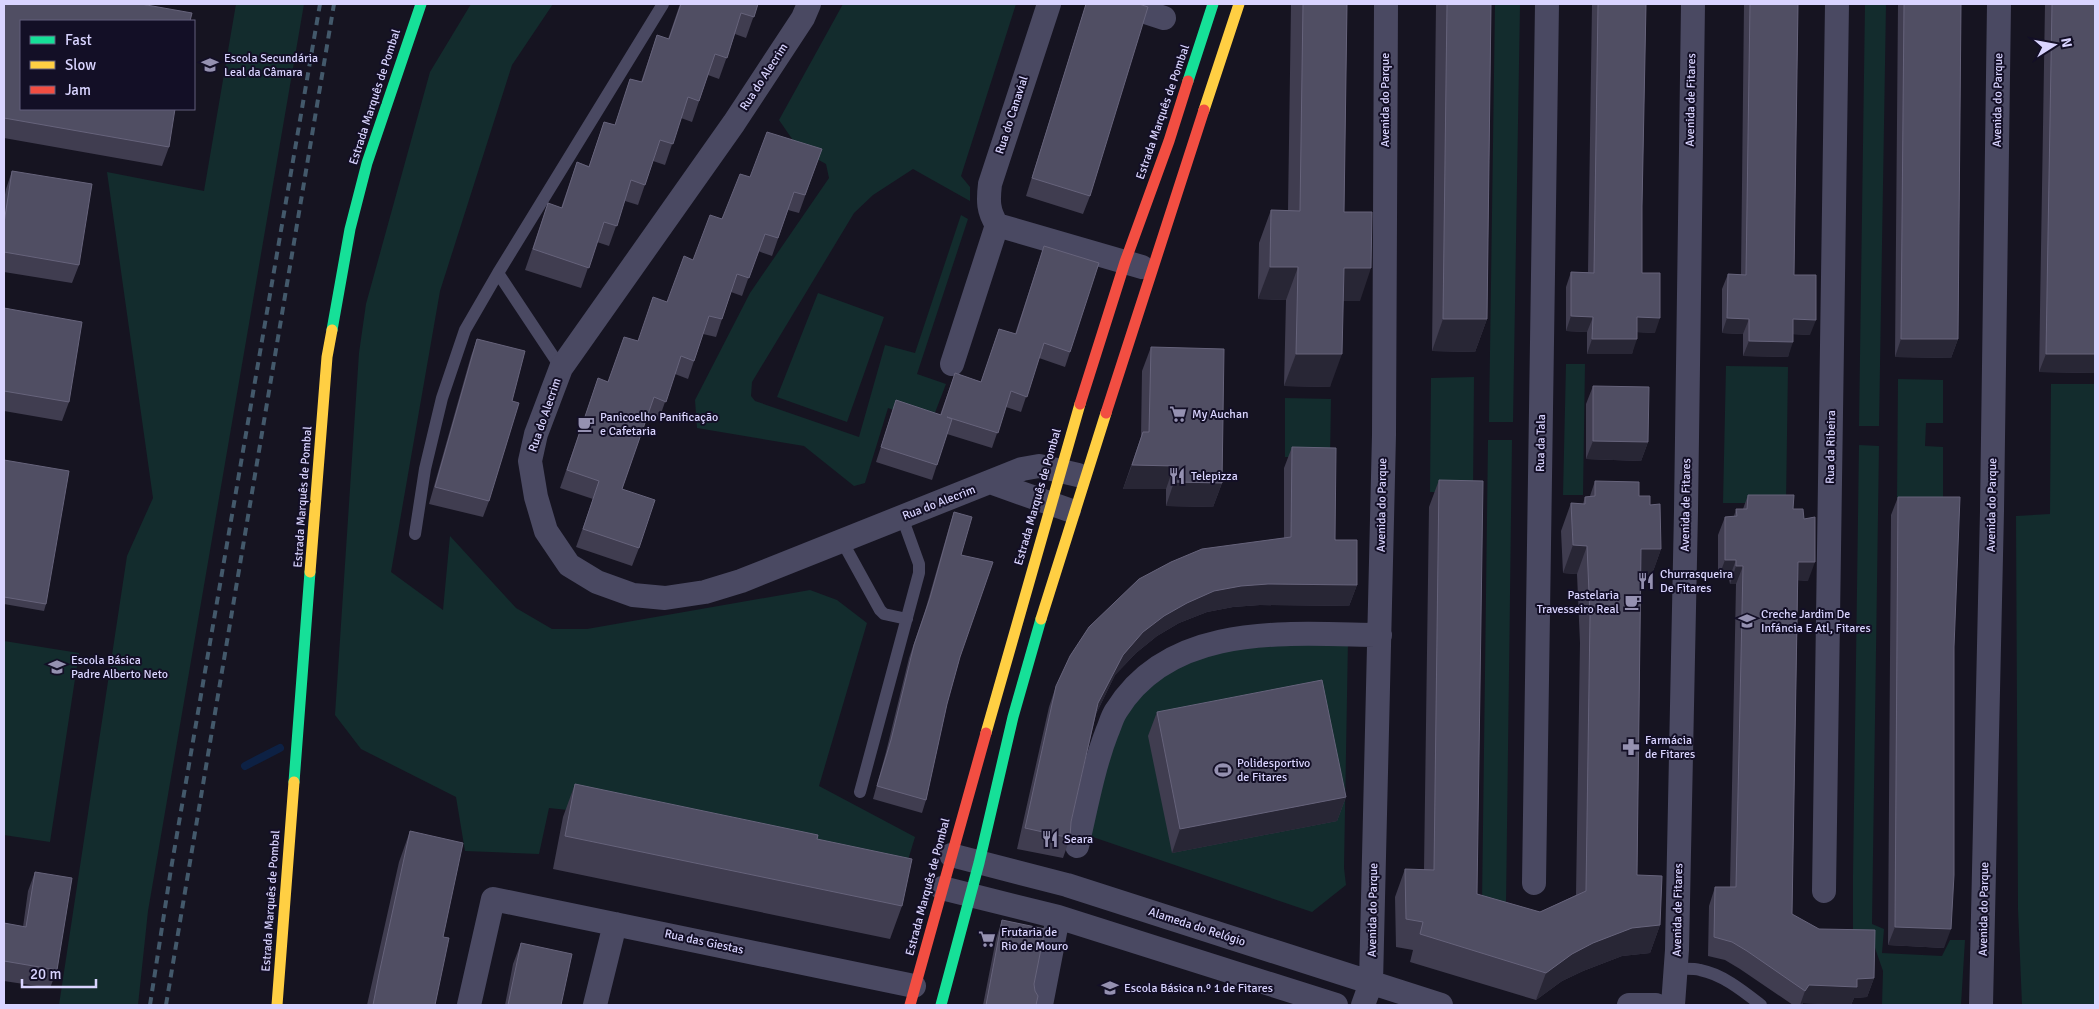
<svg xmlns="http://www.w3.org/2000/svg" width="2099" height="1009" font-family="Signika,sans-serif">
<style>
.green{fill:#132c2d}
.lines{fill:none;stroke-linecap:round;stroke-linejoin:round}
.stream{stroke:#0d2144;stroke-width:8}
.lane{stroke:#4a4962;stroke-width:12}
.street{stroke:#4a4962;stroke-width:24}
.fast{stroke:#16e098;stroke-width:11}
.slow{stroke:#ffcf43;stroke-width:11}
.jam{stroke:#f24e42;stroke-width:11}
.rail{stroke:#43596b;stroke-width:4;stroke-dasharray:8 6;stroke-linecap:butt}
.wall{fill:#403d50}
.shaded-wall{fill:#282635}
.building{fill:#504e63;stroke:#66637b}
.labels{text-anchor:middle;dominant-baseline:central;stroke-width:4;stroke-linejoin:round;paint-order:stroke}
.poi-label{font-size:12px;fill:#d9d4ff;stroke:#130f26;text-anchor:start}
.street-label{font-size:12px;fill:#d9d4ff;stroke:#130f26}
</style>
<rect width="100%" height="100%" fill="#161421"/>
<!-- green -->
<path class="green" d="M236 4H304L148 911 138 1005H59L127 556 153 498 107 172 204 191Z
M471 4H553L512 65 440 291 391 572 443 610 450 536 516 608 552 629H587L810 590 837 600 867 623 819 786 915 837 901 883 653 819 549 808 539 854 465 851 456 797 361 749 335 715 359 353 366 304 430 72Z
M843 4H1016L961 176 970 187V201L913 169 873 195 854 213 752 382 751 396 755 401 859 437 885 345 915 353 961 215 968 219 917 374 946 384 931 423 888 408 865 483 854 486 804 446 697 428 695 400 750 293 829 178 826 164 799 149 779 120Z
M1495 4H1520L1513 422H1489Z
M1865 4H1886L1879 426H1859Z
M818 293 884 317 847 422 777 397Z
M1566 364H1585L1583 495H1563Z
M1726 366 1788 367 1786 503H1723Z
M1474 377 1473 493 1430 492 1431 378Z
M1898 379 1943 380V423H1926L1925 446 1943 447V502H1897Z
M2051 384H2095V1005H2022L2018 909 2016 516 2050 514Z
M1285 398 1331 399 1330 458 1285 457Z
M1488 440H1512L1506 905 1482 904Z
M1859 445 1879 446 1872 924 1884 929 1882 953 1942 956 1950 940H1965L1961 1005H1882L1883 971 1874 945 1853 932V876Z
M1348 639 1344 868 1346 885 1312 912 1087 835 1112 733 1147 683 1209 652Z
M4 641 79 653 50 842 4 835Z"/>
<g class="lines">
<!-- stream -->
<path class="stream" d="M245 766 280 748"/>
<!-- lane -->
<path class="lane" d="M561 368 498 273 663 4
M415 534 425 469 442 398 465 330 498 273
M842 541 880 610 884 614 907 619
M860 792 919 573V564L902 517
M1676 969C1684 969 1692 968 1700 970 1722 974 1743 991 1761 1005"/>
<!-- street -->
<path class="street" d="M809 4 803 18 734 123 561 368 536 434 530 461 536 497 546 531 569 565 597 582 633 595 665 598 705 592 741 581 1022 469 1039 466 1078 475
M1121 4 1164 18
M997 225C988 211 988 201 990 184L1049 4
M952 364 997 225 1142 267
M990 482 1069 510
M1077 846C1086 808 1093 768 1107 732 1110 725 1112 717 1116 711 1171 621 1289 634 1380 635
M951 855 1067 885 1441 1005
M1534 883 1547 4
M942 888 1058 917 1336 1005
M1824 891 1837 4
M469 1005 493 899 914 986
M595 1005 615 924
M1041 1005 1058 917
M1363 1005 1371 983 1384 435 1386 4
M1629 1005H1656
M1673 1005 1677 950 1686 511 1693 4
M1981 1005 1992 511 1999 4"/>
<!-- fast -->
<path class="fast" d="M1188 81 1213 4
M332 330 350 229 367 163 421 4
M294 782 310 572
M941 1005 979 863 1013 717 1041 619"/>
<!-- slow -->
<path class="slow" d="M1204 110 1239 4
M310 572 327 357 332 330
M1041 619 1106 413
M986 733 1080 404
M277 1005 294 782"/>
<!-- jam -->
<path class="jam" d="M1080 404 1125 262 1169 141 1188 81
M1106 413 1204 110
M910 1005 986 733"/>
<!-- rail -->
<path class="rail" d="M150 1005 171 869 320 4
M166 1005 334 4"/>
</g>
<!-- wall -->
<path class="wall" d="M4 4 169 147 162 166 4 138Z
M680 4H758L746 38 735 34 719 79 708 75 692 122 681 118 665 165 653 161 638 205 625 201 609 246 597 242 581 288 525 270 548 203 561 208 577 162 589 166 604 122 615 125 630 79 641 82 657 35 668 39Z
M1086 4H1139L1090 196 1083 214 1026 196Z
M1291 4H1347L1344 212 1360 301H1343L1330 387 1284 386 1286 300 1258 299 1259 243 1271 210H1288Z
M1436 4H1491L1487 319 1475 352 1432 351Z
M1592 4H1646L1642 206V273L1655 333 1637 332 1632 354H1587V332L1566 331V287L1571 272H1588Z
M1744 4H1798L1794 275 1810 335 1793 334 1788 357 1743 356V334L1722 333V289L1728 274 1741 275Z
M1898 4H1961L1958 339 1951 358 1895 357Z
M2045 4H2095V369L2094 373 2039 372Z
M822 149 799 213 788 210 772 256 758 251 742 296 731 292 716 337 703 334 688 379 675 374 659 419 647 415 622 489 639 548 632 566 576 547 593 499 560 488 592 396 608 382 667 302 693 260 750 177Z
M12 171 79 265 72 283 4 272V200L6 189Z
M1044 246 1070 352 1065 367 1039 358 1021 412 1006 407 992 448 947 434 932 480 876 462 896 400 940 415 955 373 981 382 999 329 1015 334Z
M4 308 69 402 62 421 4 411Z
M477 339 512 401 489 501 483 517 429 504 471 356Z
M1151 347 1222 483 1213 507 1166 506V489H1123L1141 437 1142 371Z
M1593 386 1648 442 1641 461 1586 459V404Z
M1292 447 1357 585 1349 606 1260 605 1233 607 1207 612 1179 623 1157 636 1136 653 1115 675 1096 714 1071 822 1070 838 1063 858 1017 849 1049 707 1056 686 1284 538V468Z
M4 460 46 604 44 611 4 604Z
M1439 480 1477 894 1540 912 1576 895 1580 643 1577 574 1563 573 1561 531 1571 503 1583 504 1585 497 1590 496 1595 481 1639 496 1650 505 1661 549 1651 577H1641L1637 875 1660 925 1650 953 1622 956 1583 971 1562 981 1536 1000 1410 962 1413 950 1396 947 1395 897 1405 869 1424 870 1429 507Z
M1748 495 1793 509 1808 581 1798 580 1792 914 1874 978 1867 997 1854 998 1851 1005 1803 1003 1801 1005H1793L1740 969 1725 960 1708 956 1709 906 1715 887H1730L1736 584H1730L1729 579H1718V535L1725 517 1734 516 1736 509H1743Z
M1898 497 1954 647 1944 948 1888 945 1891 515Z
M954 512 961 555 960 657 947 704 926 800 922 813 873 799 886 752 909 658 925 611 950 524Z
M1157 712 1346 797 1337 821 1172 853 1148 736Z
M575 784 817 839 902 906 890 939 553 869 563 817Z
M410 831 443 937 435 1005H367L399 862Z
M35 872 57 970 50 988 4 981V923L23 927 28 891Z
M1002 920 1034 984 1036 1005H983L996 939Z
M521 943 561 1005H505L513 964Z"/>
<!-- shaded-wall -->
<path class="shaded-wall" d="M1270 267H1298L1286 300 1258 299Z
M1344 268H1371L1360 301H1332Z
M1571 316 1593 317 1587 332 1566 331Z
M1637 317 1660 318 1655 333 1632 332Z
M1727 318 1749 319 1743 334 1722 333Z
M1443 319H1487L1475 352 1432 351Z
M1793 319 1816 320 1810 335 1788 334Z
M1592 339H1637L1632 354H1587Z
M1901 339H1958L1951 358 1895 357Z
M1749 341 1793 342 1788 357 1743 356Z
M1296 354H1342L1330 387 1284 386Z
M2046 354H2095V369L2094 373 2039 372Z
M1593 441 1648 442 1641 461 1586 459Z
M1132 465 1174 466 1166 489H1123Z
M1174 482 1222 483 1213 507 1166 506Z
M1573 545 1587 546 1577 574 1563 573Z
M1641 549H1661L1651 577H1631Z
M1725 560H1736L1729 579H1718Z
M1798 562H1815L1808 581 1791 580Z
M1736 566H1743L1736 584H1730Z
M1268 584 1357 585 1349 606 1260 605 1233 607 1207 612 1179 623 1157 636 1136 653 1115 675 1091 724 1098 703 1123 655 1143 632 1164 616 1187 603 1214 591 1241 586Z
M1346 797 1337 821 1172 853 1180 829Z
M1660 925 1650 953 1622 956 1583 971 1562 981 1536 1000 1546 973 1572 954 1593 943 1632 928Z
M1895 927 1951 929 1944 948 1888 945Z
M1874 978 1867 997 1854 998 1851 1005 1803 1003 1801 1005H1800L1805 991 1809 985 1857 979Z"/>
<!-- building -->
<path class="building" d="M4 4H141L192 13 190 21H21V109H175L169 147 4 118Z
M681 4H758L754 17 741 13 727 58 715 54 699 101 688 97 673 144 660 140 645 185 631 180 617 226 604 222 589 268 533 249 548 203 562 208 577 162 589 167 604 122 615 125 630 79 642 82 657 35 669 39Z
M1086 4H1139L1148 7 1090 196 1032 178Z
M1303 4H1347L1344 212H1372L1371 268H1344L1342 354H1296L1298 267H1270L1271 210 1300 211Z
M1447 4H1491L1487 319H1443Z
M1598 4H1646L1642 206V273H1660V318L1637 317V339H1592L1593 317 1571 316V272L1594 273Z
M1750 4H1798L1794 275H1816V320L1793 319V342L1749 341V319L1727 318 1728 274 1746 275Z
M1904 4H1961L1958 339H1901Z
M2052 4H2095V354H2046Z
M767 132 822 149 805 195 794 192 778 238 765 234 749 278 737 274 722 319 709 316 694 361 681 356 666 402 654 397 622 489 655 500 639 548 583 529 599 481 567 470 598 378 608 382 624 337 638 341 653 297 667 302 684 256 693 260 710 215 722 219 740 174 750 177Z
M12 171 92 184 79 265 4 252V223Z
M1044 246 1099 263 1070 352 1044 343 1027 397 1011 391 998 433 947 417 952 419 937 465 881 447 896 400 941 415 955 373 981 382 999 329 1016 334Z
M4 308 82 322 69 402 4 391Z
M477 339 525 351 512 401 519 403 489 501 435 487Z
M1151 347 1224 349 1222 483 1174 482V466L1132 465 1143 432H1149Z
M1593 386 1649 387 1648 442 1593 441Z
M1292 447 1336 448 1335 540H1357V585L1268 584 1241 586 1214 591 1187 603 1164 616 1143 632 1123 655 1098 703 1071 822 1070 838 1025 828 1056 686 1070 656 1089 627 1139 579 1171 562 1202 549 1291 537Z
M4 460 69 471 46 604 4 597Z
M1439 480 1483 481 1477 894 1540 912 1586 891 1590 616 1587 546 1573 545 1571 503 1585 504V497L1595 496V481L1639 482V496H1650V505L1660 504 1661 549H1641L1637 875 1662 876 1660 925 1632 928 1593 943 1572 954 1546 973 1420 934 1423 922 1406 919 1405 869 1434 870Z
M1748 495H1794L1793 509H1803L1804 519 1815 517V562H1798L1792 914 1819 929 1875 930 1874 978 1857 979V987L1809 985 1805 991 1747 951 1732 942 1714 937 1715 887H1736L1743 566H1736V560H1725V517L1737 516 1736 509H1747Z
M1898 497H1960L1954 647V875L1951 929 1895 927Z
M954 512 972 517 961 555 993 562 960 657 947 704 926 800 877 786 891 740 914 645 930 598Z
M1322 680 1346 797 1180 829 1157 712Z
M575 784 818 835 817 839 912 859 902 906 565 836Z
M410 831 463 843 443 937 449 938 435 1005H373L379 974Z
M35 872 72 878 57 970 4 961V923L26 927Z
M1002 920 1045 929 1034 984 1035 991 1038 996 1036 1005H986Z
M521 943 572 954 561 1005H508Z"/>
<!-- icons -->
<defs>
<g id="school-bare" transform="scale(1.35)"><path d="M0-5L7-2L0 1L-7-2ZM-4 1L0 2.5L4 1V4Q0 6-4 4Z" fill="#9591b1" stroke="#130f26" stroke-width="2.5" paint-order="stroke"/></g>
<g id="supermarket-bare" transform="scale(1.35)"><path d="M-6-5.5h2.5l.6 2H6L4.5 2H-2.5L-4.4-4H-6ZM-1.5 3.2a1.3 1.3 0 1 0 .1 0ZM3 3.2a1.3 1.3 0 1 0 .1 0Z" fill="#9591b1" stroke="#130f26" stroke-width="2.5" paint-order="stroke"/></g>
<g id="cafe-bare" transform="scale(1.35)"><path d="M-5.5-4.5H6V0H3Q3 3.5 0 3.5H-2.5Q-5.5 3.5-5.5 0ZM3-3.2v2h1.7v-2ZM-6 4.5H4V6H-6Z" fill="#9591b1" stroke="#130f26" stroke-width="2.5" paint-order="stroke"/></g>
<g id="restaurant-bare" transform="scale(1.35)"><path d="M-5-6h1v4h1v-4h1v4h1v-4h1v5L-1.5 .5V6h-2V.5L-5-1ZM5-6V6H3V1.5H1.5Q1.5-4 5-6Z" fill="#9591b1" stroke="#130f26" stroke-width="2.5" paint-order="stroke"/></g>
<g id="pharmacy-bare" transform="scale(1.35)"><path d="M-2-6h4v4h4v4h-4v4h-4v-4h-4v-4h4Z" fill="#9591b1" stroke="#130f26" stroke-width="2.5" paint-order="stroke"/></g>
<g id="stadium-bare" transform="scale(1.35)"><path d="M0-5a6.5 5 0 1 0 0 10a6.5 5 0 1 0 0-10ZM-3.5-1.8h7v3.6h-7Z" fill="#9591b1" stroke="#130f26" stroke-width="2.5" paint-order="stroke"/></g>
</defs>
<g fill-rule="evenodd">
<use href="#school-bare" x="210" y="65"/>
<use href="#supermarket-bare" x="1178" y="414"/>
<use href="#cafe-bare" x="586" y="424"/>
<use href="#restaurant-bare" x="1177" y="476"/>
<use href="#restaurant-bare" x="1646" y="581"/>
<use href="#cafe-bare" x="1633" y="602"/>
<use href="#school-bare" x="1747" y="621"/>
<use href="#school-bare" x="57" y="667"/>
<use href="#pharmacy-bare" x="1631" y="747"/>
<use href="#stadium-bare" x="1223" y="770"/>
<use href="#restaurant-bare" x="1050" y="839"/>
<use href="#supermarket-bare" x="987" y="939"/>
<use href="#school-bare" x="1110" y="988"/>
</g>
<g class="labels">
<!-- poi labels -->
<g class="poi-label">
<text x="224" y="58">Escola Secundária<tspan x="224" dy="14">Leal da Câmara</tspan></text>
<text x="1192" y="414">My Auchan</text>
<text x="600" y="417">Panicoelho Panificação<tspan x="600" dy="14">e Cafetaria</tspan></text>
<text x="1191" y="476">Telepizza</text>
<text x="1660" y="574">Churrasqueira<tspan x="1660" dy="14">De Fitares</tspan></text>
<text x="1619" y="595" text-anchor="end">Pastelaria<tspan x="1619" dy="14">Travesseiro Real</tspan></text>
<text x="1761" y="614">Creche Jardim De<tspan x="1761" dy="14">Infáncia E Atl, Fitares</tspan></text>
<text x="71" y="660">Escola Básica<tspan x="71" dy="14">Padre Alberto Neto</tspan></text>
<text x="1645" y="740">Farmácia<tspan x="1645" dy="14">de Fitares</tspan></text>
<text x="1237" y="763">Polidesportivo<tspan x="1237" dy="14">de Fitares</tspan></text>
<text x="1064" y="839">Seara</text>
<text x="1001" y="932">Frutaria de<tspan x="1001" dy="14">Rio de Mouro</tspan></text>
<text x="1124" y="988">Escola Básica n.º 1 de Fitares</text>
</g>
<!-- street labels -->
<g class="street-label">
<text transform="translate(764 77) rotate(-57)">Rua do Alecrim</text>
<text transform="translate(375 97) rotate(-72)">Estrada Marquês de Pombal</text>
<text transform="translate(1385 100) rotate(-90)">Avenida do Parque</text>
<text transform="translate(1691 100) rotate(-89)">Avenida de Fitares</text>
<text transform="translate(1998 100) rotate(-89)">Avenida do Parque</text>
<text transform="translate(1163 112) rotate(-71)">Estrada Marquês de Pombal</text>
<text transform="translate(1012 115) rotate(-72)">Rua do Canavial</text>
<text transform="translate(545 415) rotate(-71)">Rua do Alecrim</text>
<text transform="translate(1541 443) rotate(-89)">Rua da Tala</text>
<text transform="translate(1831 447) rotate(-89)">Rua da Ribeira</text>
<text transform="translate(303 497) rotate(-86)">Estrada Marquês de Pombal</text>
<text transform="translate(1038 497) rotate(-74)">Estrada Marquês de Pombal</text>
<text transform="translate(939 503) rotate(-21)">Rua do Alecrim</text>
<text transform="translate(1382 505) rotate(-89)">Avenida do Parque</text>
<text transform="translate(1686 505) rotate(-89)">Avenida de Fitares</text>
<text transform="translate(1992 505) rotate(-89)">Avenida do Parque</text>
<text transform="translate(928 887) rotate(-75)">Estrada Marquês de Pombal</text>
<text transform="translate(271 901) rotate(-86)">Estrada Marquês de Pombal</text>
<text transform="translate(1984 909) rotate(-89)">Avenida do Parque</text>
<text transform="translate(1373 910) rotate(-89)">Avenida do Parque</text>
<text transform="translate(1678 910) rotate(-89)">Avenida de Fitares</text>
<text transform="translate(1197 927) rotate(18)">Alameda do Relógio</text>
<text transform="translate(704 942) rotate(12)">Rua das Giestas</text>
</g>
</g>
<!-- border -->
<rect width="2099" height="1009" fill="none" stroke="#d9d4ff" stroke-width="10"/>
<!-- legend -->
<rect x="20" y="20" width="175" height="90" fill="#130f26" stroke="#625e7d"/>
<rect x="30" y="36" width="25" height="8" fill="#16e098" stroke="#625e7d"/>
<text x="65" y="45" font-size="15" fill="#d9d4ff">Fast</text>
<rect x="30" y="61" width="25" height="8" fill="#ffcf43" stroke="#625e7d"/>
<text x="65" y="70" font-size="15" fill="#d9d4ff">Slow</text>
<rect x="30" y="86" width="25" height="8" fill="#f24e42" stroke="#625e7d"/>
<text x="65" y="95" font-size="15" fill="#d9d4ff">Jam</text>
<!-- north arrow -->
<g transform="translate(2054 45) rotate(79)" stroke="#130f26" stroke-width="4" paint-order="stroke">
<path d="M0-4L9 19L0 12L-9 19Z" fill="#d9d4ff"/>
<text y="-8" font-size="14" font-weight="bold" text-anchor="middle" fill="#d9d4ff">N</text>
</g>
<!-- scale -->
<path d="M22 979v8h74v-8" fill="none" stroke="#d9d4ff" stroke-width="2.5"/>
<text x="30" y="979" font-size="15" fill="#d9d4ff" stroke="#130f26" stroke-width="4" paint-order="stroke">20 m</text>
</svg>
